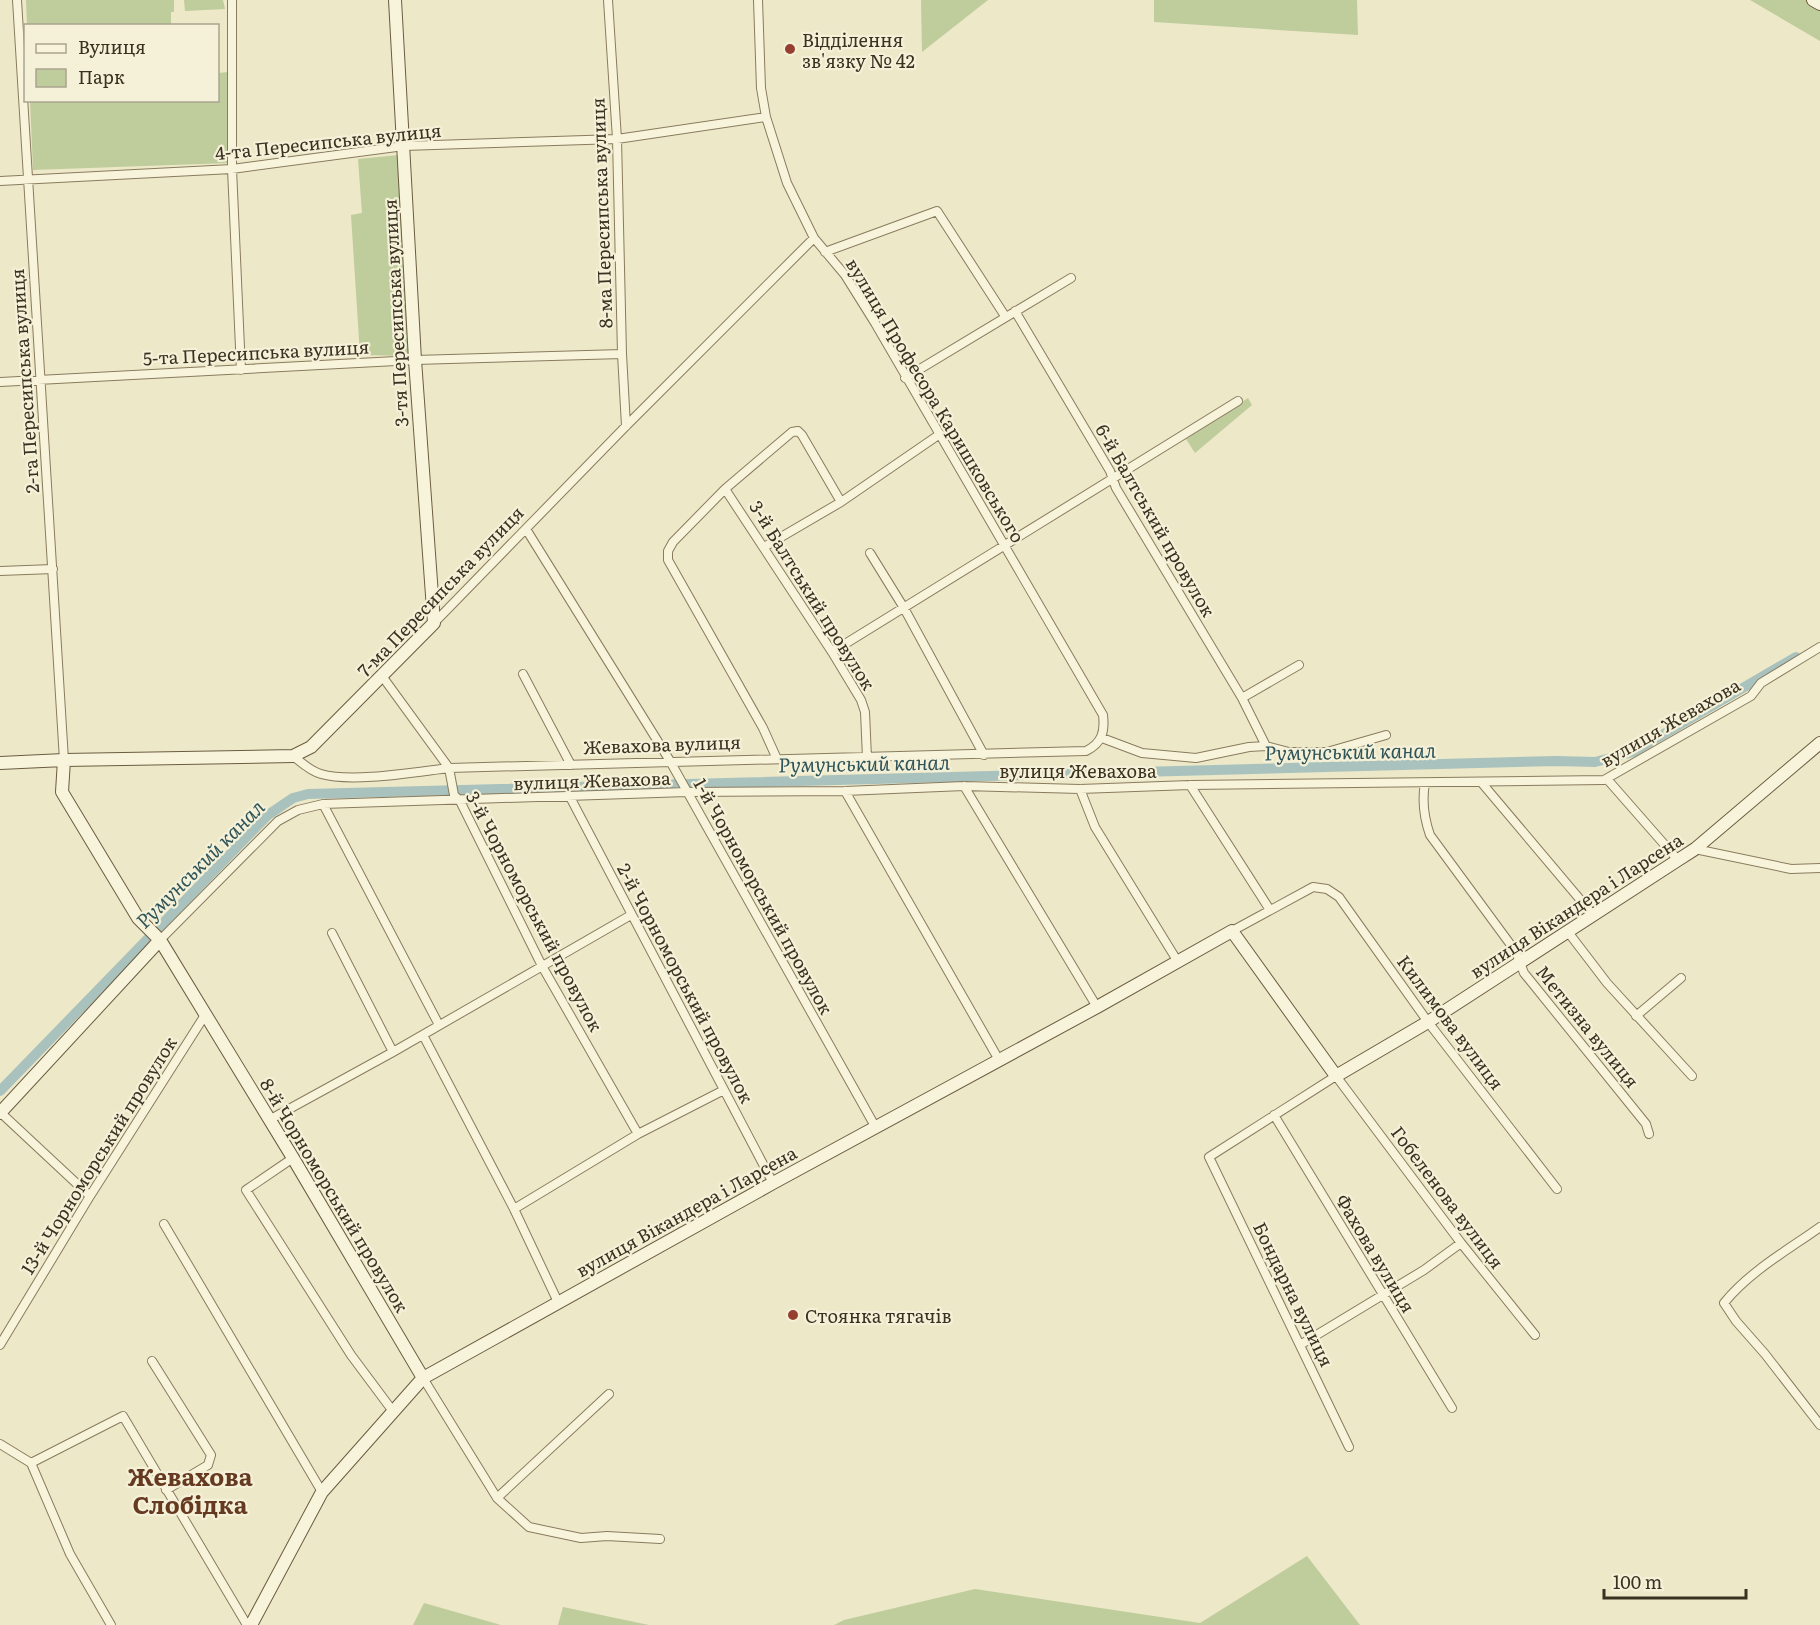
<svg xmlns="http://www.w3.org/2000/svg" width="1820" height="1625" font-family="Literata,serif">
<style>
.green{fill:#bfcc9c}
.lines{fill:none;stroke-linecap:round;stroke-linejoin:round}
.canal{stroke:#a9c2be;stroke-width:10}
.street-casing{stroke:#897b5e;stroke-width:10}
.secondary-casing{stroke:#6b5c41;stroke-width:14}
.street{stroke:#f8f4dc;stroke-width:8}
.secondary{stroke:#f8f4dc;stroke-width:12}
.poi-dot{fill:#963e2f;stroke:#f5f1d8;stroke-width:2}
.labels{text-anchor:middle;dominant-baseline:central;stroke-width:4.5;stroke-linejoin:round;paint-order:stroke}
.poi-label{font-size:18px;fill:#3a3121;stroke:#f5f1d8;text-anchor:start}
.street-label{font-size:18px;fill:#3a3121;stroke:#f5f1d8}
.water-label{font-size:20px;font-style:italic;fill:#305559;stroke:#f5f1d8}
.district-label{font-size:24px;font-weight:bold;fill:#653a21;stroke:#f5f1d8}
</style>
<rect width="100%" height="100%" fill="#ede8c8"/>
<!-- green -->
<path class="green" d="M26 0H174V12H171V25H27Z
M184 0H223L225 9 185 11Z
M921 0H988L922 52Z
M1154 0H1357L1358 35 1154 22Z
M1750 0H1806L1820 9V41Z
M228 72 229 163 33 170 30 101 218 100V73Z
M399 155 410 356 360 355 351 215 362 213 358 159Z
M1248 398 1252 405 1195 453 1186 439Z
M1307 1556 1360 1625H834L844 1620 975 1589 1200 1623Z
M424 1603 501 1625H413Z
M563 1607 649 1625H558Z"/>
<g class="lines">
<!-- canal -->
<path class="canal" d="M0 1091 268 815 293 798 308 794 1556 761 1595 762 1633 752 1796 657"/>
<!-- street casing -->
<g class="street-casing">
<path id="street" d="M17 0 64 760
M232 0V169L241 370
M608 0 617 139 622 354 626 426
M0 181 232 169 404 146 617 139 766 117
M825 252 937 211 1005 316
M1015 311 1110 471 1116 488 1242 698 1266 746
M905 378 1071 278
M0 382 415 360 622 354
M725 489 832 652 861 700 865 712 867 758
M526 529 670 761 876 1128
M764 547 841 502 940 434
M870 553 904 608 984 755
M0 571 53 569
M434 623 626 426 814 238
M832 652 1238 401
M523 674 571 765
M382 676 449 768 454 795 460 801 542 966 638 1134
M1242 698 1299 665
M1102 738 1142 753 1196 758 1249 747 1266 746 1289 752H1327L1386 735
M293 756C302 763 310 771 321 774 352 783 415 772 449 768L1086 751C1102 743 1105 732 1103 715L875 323 845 275 814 238 787 183 766 117 761 88 758 0
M777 759 763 728 668 560V551L673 542 725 489 792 432 798 431 802 435 841 502
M1607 779 1678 860
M1481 782 1594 916
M1425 783C1422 800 1424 818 1430 835L1516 952 1524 973 1646 1124 1649 1134
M1190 785 1270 910
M964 786 1097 1007
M1080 789 1095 827 1178 962
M845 791 999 1060
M570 797 773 1183
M323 804 439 1025
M1695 849 1791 869 1820 868
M1232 931 1313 887 1327 889 1339 897 1428 1022 1557 1189
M1568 932 1607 983 1692 1076
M332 933 393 1052
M160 940 278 821 298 810 323 804 687 792 845 791 964 786 1080 789 1190 785 1604 780 1751 696 1761 683 1820 647
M1636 1016 1681 978
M423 1035 514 1209 558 1302
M1 1113 90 1196
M1274 1115 1452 1408
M269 1120 393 1052 631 915
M293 1158 246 1190 351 1355 392 1410
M514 1209 638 1134 724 1090
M164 1224 322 1492
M1820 1227C1788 1250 1750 1271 1724 1303L1736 1321 1765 1354 1820 1425
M0 1345 90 1196 205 1015
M1300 1345 1424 1270 1461 1243
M152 1361 211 1455 208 1465 166 1490
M423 1378 497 1498 529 1527 581 1538 607 1536 660 1539
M0 1444 31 1463 70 1554 111 1625
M1349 1447 1209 1157 1336 1076 1461 1243 1535 1335
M31 1463 123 1416 247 1625
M497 1498 609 1394"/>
</g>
<!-- secondary casing -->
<g class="secondary-casing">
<path id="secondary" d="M1813 0 1820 4
M64 760 62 792 138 918 160 940 293 1158 423 1378
M0 763 64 760 293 756 311 747 434 623 415 360 395 0
M0 1113 160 940
M251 1625 322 1492 423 1378 773 1183 1097 1007 1232 931 1336 1076 1428 1022 1678 860 1695 849 1820 743"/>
</g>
<!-- street -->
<use href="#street" class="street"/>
<!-- secondary -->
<use href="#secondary" class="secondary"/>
</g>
<!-- markers -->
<g class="poi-dot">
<circle cx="790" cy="49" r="6"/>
<circle cx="793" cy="1315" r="6"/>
</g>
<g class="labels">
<!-- poi labels -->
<g class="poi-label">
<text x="802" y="39">Відділення<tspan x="802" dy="21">зв'язку № 42</tspan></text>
<text x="805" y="1315">Стоянка тягачів</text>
</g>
<!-- street labels -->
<g class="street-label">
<text transform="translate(328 141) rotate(-6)">4-та Пересипська вулиця</text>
<text transform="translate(601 213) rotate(-92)">8-ма Пересипська вулиця</text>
<text transform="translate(395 313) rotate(-93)">3-тя Пересипська вулиця</text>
<text transform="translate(256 352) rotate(-3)">5-та Пересипська вулиця</text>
<text transform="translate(24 381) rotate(-94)">2-га Пересипська вулиця</text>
<text transform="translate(936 400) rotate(59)">вулиця Професора Каришковського</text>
<text transform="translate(1156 520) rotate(60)">6-й Балтський провулок</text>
<text transform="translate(440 591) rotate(-46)">7-ма Пересипська вулиця</text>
<text transform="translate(813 595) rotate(58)">3-й Балтський провулок</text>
<text transform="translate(1670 722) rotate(-30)">вулиця Жевахова</text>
<text transform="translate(662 744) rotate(-2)">Жевахова вулиця</text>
<text x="1078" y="770">вулиця Жевахова</text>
<text transform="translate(592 780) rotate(-2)">вулиця Жевахова</text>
<text transform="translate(764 896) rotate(61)">1-й Чорноморський провулок</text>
<text transform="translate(1576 905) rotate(-33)">вулиця Вікандера і Ларсена</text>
<text transform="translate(535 911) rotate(62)">3-й Чорноморський провулок</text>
<text transform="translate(686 983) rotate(62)">2-й Чорноморський провулок</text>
<text transform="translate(1451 1022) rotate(53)">Килимова вулиця</text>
<text transform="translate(1588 1026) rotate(51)">Метизна вулиця</text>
<text transform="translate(98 1155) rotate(-58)">13-й Чорноморський провулок</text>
<text transform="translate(335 1195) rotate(59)">8-й Чорноморський провулок</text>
<text transform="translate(1448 1197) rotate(53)">Гобеленова вулиця</text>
<text transform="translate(686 1211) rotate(-29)">вулиця Вікандера і Ларсена</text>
<text transform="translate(1376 1253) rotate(59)">Фахова вулиця</text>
<text transform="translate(1294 1294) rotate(64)">Бондарна вулиця</text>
</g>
<!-- water labels -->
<g class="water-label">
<text transform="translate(1350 750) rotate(-1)">Румунський канал</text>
<text transform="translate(864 762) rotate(-1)">Румунський канал</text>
<text transform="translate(199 863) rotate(-45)">Румунський канал</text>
</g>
<!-- district labels -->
<g class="district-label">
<text x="190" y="1475">Жевахова<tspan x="190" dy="28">Слобідка</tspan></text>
</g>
</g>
<!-- legend -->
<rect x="24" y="24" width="195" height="78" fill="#f5f1d8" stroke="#aaa48f" stroke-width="1.5"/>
<rect x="36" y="44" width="30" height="9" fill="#f8f4dc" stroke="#aaa48f" stroke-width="1.5"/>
<text x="78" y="54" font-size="18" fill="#3a3121">Вулиця</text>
<rect x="36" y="69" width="30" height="18" fill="#bfcc9c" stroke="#aaa48f" stroke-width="1.5"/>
<text x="78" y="84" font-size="18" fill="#3a3121">Парк</text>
<!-- scale -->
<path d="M1604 1589v9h142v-9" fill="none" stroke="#3a3121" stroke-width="3"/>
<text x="1613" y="1589" font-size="18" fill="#3a3121" stroke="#f5f1d8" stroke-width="4.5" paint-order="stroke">100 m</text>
</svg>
